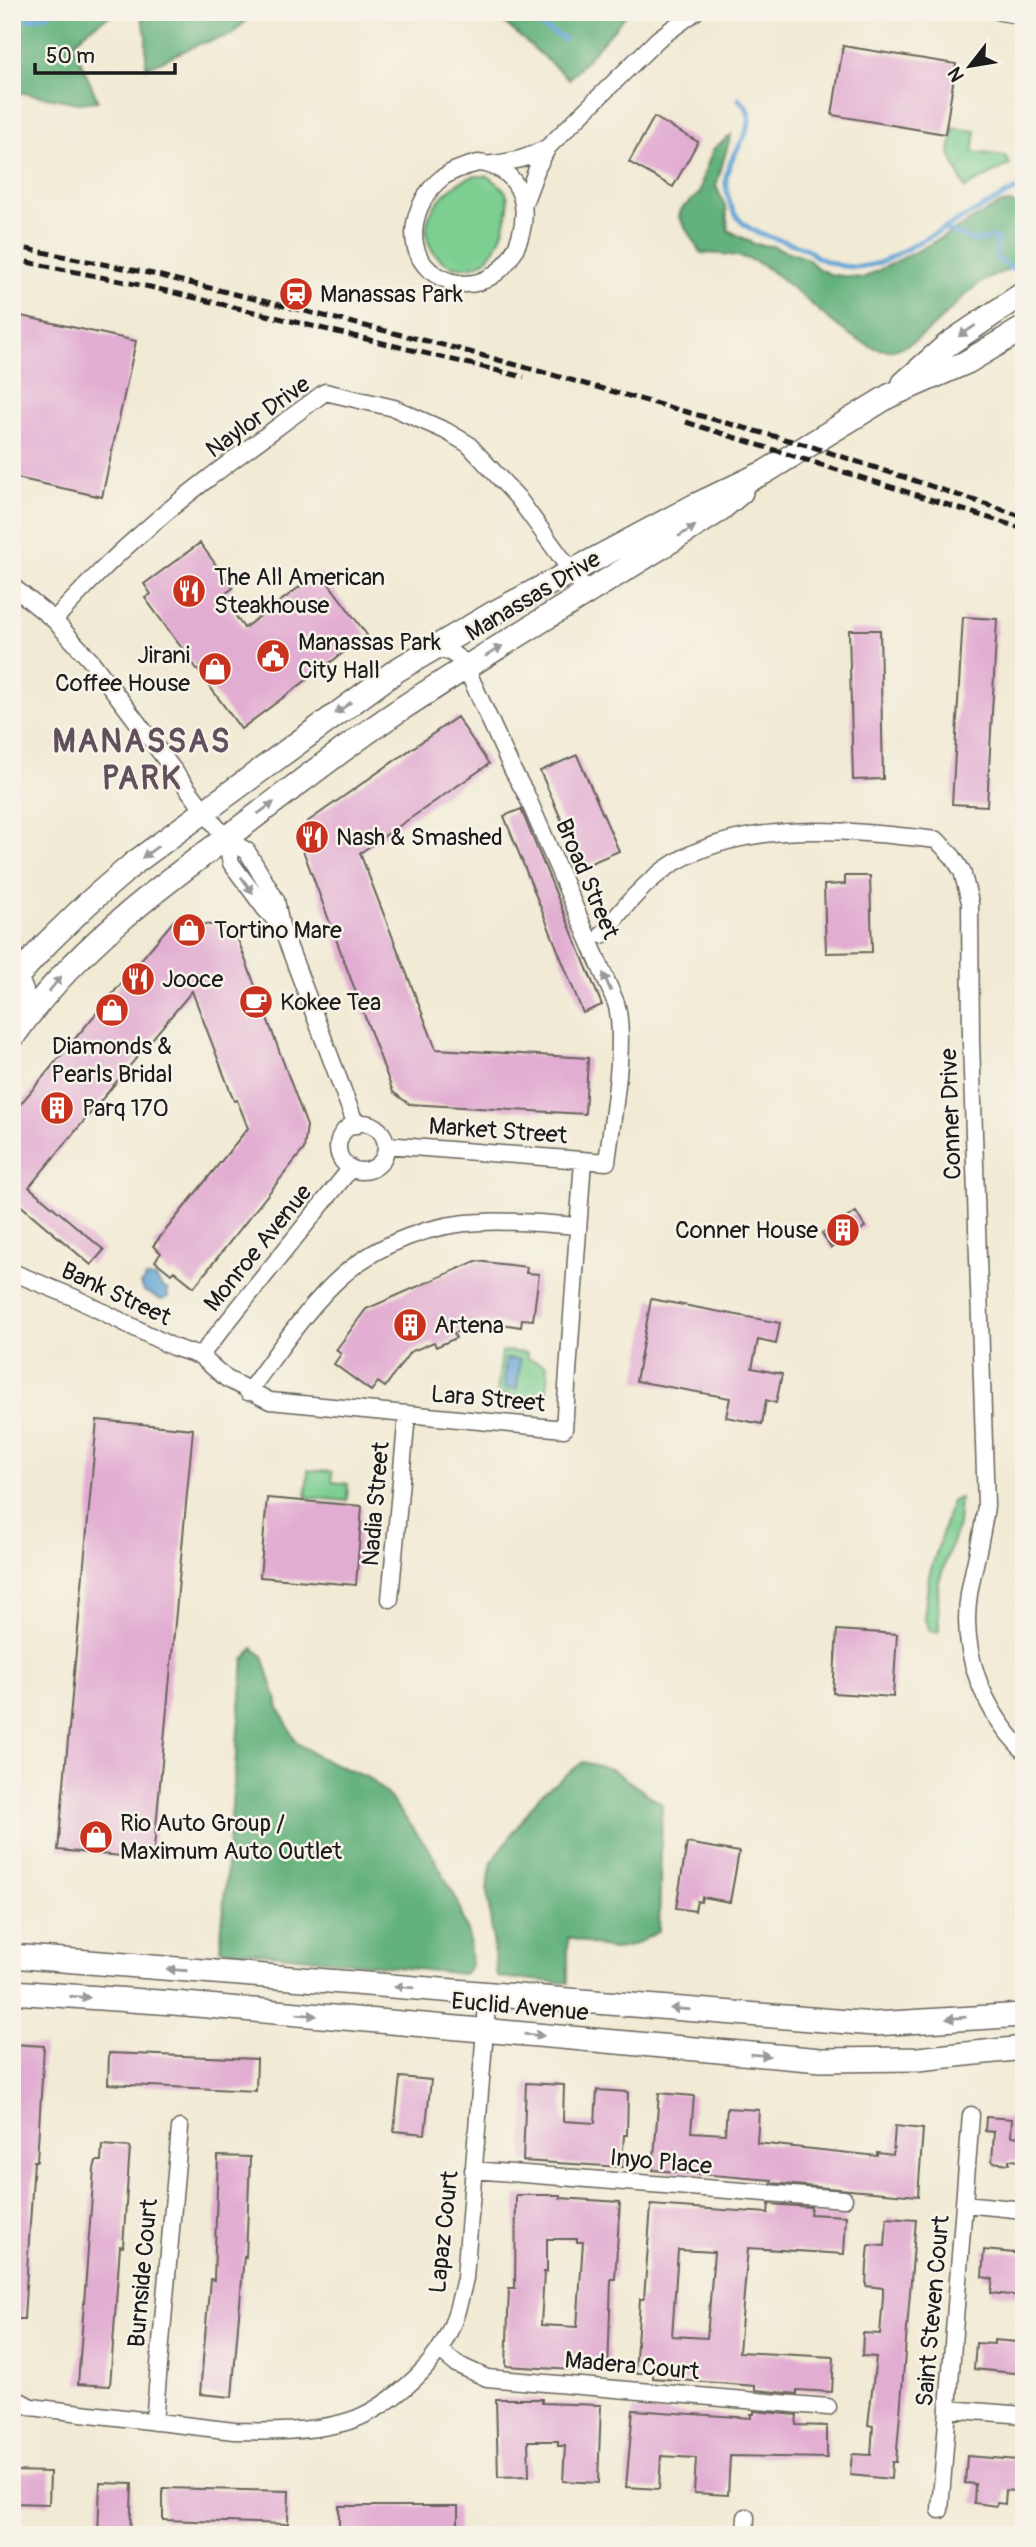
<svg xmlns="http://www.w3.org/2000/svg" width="1036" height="2547" font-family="Pangolin,sans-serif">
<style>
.green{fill:#7bce91;stroke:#4c7556;stroke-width:2}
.forest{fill:#64b17b;stroke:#40664c;stroke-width:2}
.water{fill:#62a4d6;stroke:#3f6079;stroke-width:2}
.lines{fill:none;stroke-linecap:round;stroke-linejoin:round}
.stream{stroke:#62a4d6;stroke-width:5}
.building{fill:#e2add2;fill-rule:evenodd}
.minor-casing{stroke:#67645c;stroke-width:19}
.secondary-casing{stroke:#67645c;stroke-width:26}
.minor{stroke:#fff;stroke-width:16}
.secondary{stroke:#fff;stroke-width:23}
.rail{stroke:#1c1c1c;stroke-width:5;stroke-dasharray:10 5;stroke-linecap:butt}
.oneway{fill:#999}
.labels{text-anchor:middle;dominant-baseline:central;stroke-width:5;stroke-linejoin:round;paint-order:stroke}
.poi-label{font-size:24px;fill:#1c1c1c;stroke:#f7f3e8;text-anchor:start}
.street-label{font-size:24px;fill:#1c1c1c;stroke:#f7f3e8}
.district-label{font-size:32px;font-weight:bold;letter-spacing:2px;fill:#614f5c;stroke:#f7f3e8}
</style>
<rect width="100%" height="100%" fill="#f7f3e8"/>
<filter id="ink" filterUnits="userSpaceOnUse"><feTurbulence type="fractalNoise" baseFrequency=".0143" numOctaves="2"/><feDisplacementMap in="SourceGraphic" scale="14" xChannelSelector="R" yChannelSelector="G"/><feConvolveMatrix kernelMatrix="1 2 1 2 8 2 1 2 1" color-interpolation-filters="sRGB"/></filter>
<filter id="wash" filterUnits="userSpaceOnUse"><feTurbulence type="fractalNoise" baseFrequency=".00686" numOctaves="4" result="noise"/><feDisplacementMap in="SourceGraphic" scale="28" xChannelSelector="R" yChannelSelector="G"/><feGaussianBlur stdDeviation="1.57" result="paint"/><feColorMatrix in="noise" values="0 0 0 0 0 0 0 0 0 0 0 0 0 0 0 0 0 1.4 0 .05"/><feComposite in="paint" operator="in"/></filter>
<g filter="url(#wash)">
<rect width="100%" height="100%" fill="#f1ead4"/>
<!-- green -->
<path class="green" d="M953 128 976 131 973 152 1005 156 1010 164 965 188 950 154Z
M474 176H486C494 180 502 185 506 193 510 201 508 210 506 219 500 245 489 270 458 267 449 266 441 261 435 254 410 224 444 185 474 176Z
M502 1351 527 1353V1358L546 1365C550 1373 548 1380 547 1389 544 1414 526 1410 506 1408L508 1394H497Z
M308 1470 332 1472V1482L348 1484 347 1501 306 1497Z
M960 1498 958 1525 938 1584 939 1631 931 1632 924 1618 929 1576 952 1501Z"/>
<!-- forest -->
<path class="forest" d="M12 12H116L90 28 73 44 98 101 79 103 12 91Z
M140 12H255L231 35 199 44 146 68V34Z
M492 12H629L569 79Z
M731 135 716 186 726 208 728 230 754 244 772 246 808 259 817 268 832 275 863 278 921 249 1000 204 1012 203 1024 209V262C1008 271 990 275 976 286 950 306 929 339 897 349 857 362 790 275 754 261 737 254 719 254 701 253L679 217 681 209 700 193 703 176 713 149Z
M253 1648 263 1656 279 1708 296 1742 321 1758 371 1779 390 1798 431 1852 458 1902 469 1938 471 1966 464 1974 220 1949 244 1659Z
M583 1762 611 1769 662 1804 659 1931C644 1940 625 1952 607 1948 593 1946 582 1940 568 1938V1983L497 1977 487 1888 492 1862 540 1795Z"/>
<!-- water -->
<path class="water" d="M146 1277 156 1278 161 1286 168 1290V1297L161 1300 144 1291 141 1284Z
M506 1359 520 1360 517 1389 504 1388Z"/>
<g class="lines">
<!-- stream -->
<path class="stream" d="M522 12 546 29 565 39
M12 22 42 17 51 12
M739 99C770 125 722 153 726 186 733 237 767 233 804 248 809 250 813 254 817 257 840 269 860 270 884 261L1015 190
M944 229 974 241 997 238 998 243 996 248 997 258 1012 269"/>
</g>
<g id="blocks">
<!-- building -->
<path class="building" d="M843 46 956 64 945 134 832 115Z
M654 117 698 142 673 187 629 162Z
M12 314 136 341 102 497 12 477Z
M200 543 233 588 222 596 244 628 320 572 367 635 241 729 145 598 151 594 144 584Z
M963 617 997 619 987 806 952 804Z
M849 630H880L883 779 853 780Z
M457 717 489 764 360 853 436 1049 588 1058 585 1114 409 1104 393 1092 301 845 307 822Z
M577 755 619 851 582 867 540 771Z
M521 809 602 1005 583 1013 504 816Z
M845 876H870L872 952 826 953 824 885 845 884Z
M175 919 234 929 307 1126 304 1149 194 1287 174 1271 171 1274 155 1261 161 1253 153 1246 248 1128 237 1100 234 1101 192 991 29 1187 104 1250 91 1265 12 1198V1114Z
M856 1212 865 1227 831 1248 822 1233Z
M476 1261 527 1267 526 1273 539 1274 533 1320 522 1319 521 1327 481 1321 454 1333 456 1338 436 1347 434 1342 410 1352 385 1387 378 1382 371 1391 334 1364 341 1354 336 1350 366 1309Z
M651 1299 780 1323 776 1344 758 1340 752 1368 782 1374 776 1403 766 1400 762 1424 726 1417 730 1398 636 1381Z
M97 1420 193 1429 153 1859 58 1850Z
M267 1498 362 1506 356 1585 260 1577Z
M837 1630 897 1634 893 1697 833 1693Z
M687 1843 739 1852 730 1902 702 1897 701 1902 697 1901 695 1911 676 1908Z
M12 2044 44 2046 37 2161H34L24 2319H12Z
M109 2053 257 2059 256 2091 108 2084Z
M400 2077 431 2080 425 2134 394 2131Z
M526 2083 564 2085 563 2121 595 2123 597 2090 628 2092 627 2135H624L622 2167 523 2161Z
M659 2093 694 2096 691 2132 725 2134 727 2108 759 2110 757 2143 877 2156V2153L893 2155 895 2126 923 2129 918 2196 771 2183 772 2180 653 2170Z
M986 2117 1012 2119 1011 2136 1024 2137V2161L1009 2160V2164L992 2162 994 2132 985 2131Z
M102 2145 130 2147 123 2247 120 2246 110 2386 78 2384 94 2169 96 2161H101Z
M218 2156 250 2157 246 2257 244 2256 232 2397 200 2394 210 2279 214 2280Z
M516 2195H560V2198L620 2202 615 2279H611L608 2372 506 2366 509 2288H515ZM547 2239H577V2242H583L577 2327 541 2325 544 2272H547Z
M769 2204 811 2207 810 2214 846 2216 844 2254 748 2248 739 2352 834 2357 832 2392 797 2390V2394L755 2390V2386L653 2378V2373H635L640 2299H644L651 2205 768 2213ZM678 2250 714 2252 707 2338 672 2336Z
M887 2218 916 2220 896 2462H892L891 2479 850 2475 852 2454 871 2455 873 2426 868 2425 876 2357 862 2356 863 2333 880 2334 883 2297V2288L866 2286 867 2265 869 2245 885 2246Z
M984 2250 1024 2254 1021 2296 991 2293 993 2279 982 2277Z
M994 2340 1017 2342 1016 2348H1024V2374L974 2369 976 2343 994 2344Z
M496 2399H542V2403L601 2405 598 2483 563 2481 565 2446H558V2441H528L529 2476 498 2477Z
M633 2410 751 2418V2414H754V2411L797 2415 796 2425 827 2426V2458L730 2456 728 2495 694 2493 696 2458 661 2456 659 2489 626 2487Z
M967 2456 1018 2460V2464H1024V2492L1006 2490 1005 2504 997 2503 996 2506 974 2503 975 2484 965 2483Z
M12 2471 50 2472 49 2504 12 2503Z
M100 2483 132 2484 130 2535H98Z
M163 2488 289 2491 288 2524 163 2520Z
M339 2506H458V2535H339Z"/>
</g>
</g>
<g filter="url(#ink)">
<use href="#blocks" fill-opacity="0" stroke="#67645c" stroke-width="2"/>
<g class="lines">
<!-- minor casing -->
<g class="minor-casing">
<path id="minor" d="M1000 12 1024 16
M478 163C561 171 519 311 444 279 399 260 410 202 443 177 453 170 466 166 478 163Z
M492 164C513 162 529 158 548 147L658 39 695 12
M523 206 538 166 547 149
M12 586 54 620 91 661 225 838 247 851 276 900 281 926 356 1125
M54 620C82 590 110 560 142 533 199 482 264 438 325 392L394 408 446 431 468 444 518 498 587 593
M225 838 231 863 265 909 281 926
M602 935C622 909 646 880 674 863 749 818 854 831 937 840L953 857 962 871 970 902 971 1041 986 1505C983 1535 974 1564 969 1594 960 1652 983 1710 1024 1751
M338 1147a24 24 0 1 1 48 0a24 24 0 1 1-48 0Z
M386 1145 607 1162C612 1120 627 1040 616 1003L526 794 513 771 463 661 450 652 432 648
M12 1272 73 1297 173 1347 200 1356 227 1379 270 1401 564 1429 583 1160
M200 1356 351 1168
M248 1392C276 1355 308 1305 343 1275 379 1243 434 1223 481 1222 513 1220 546 1224 578 1226
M390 1599 407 1415
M473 2170 844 2199
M964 2204 1024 2210
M439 2350 456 2364 487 2378 828 2407
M12 2397 31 2407 234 2431C270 2432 307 2432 342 2423 380 2414 427 2374 445 2340 456 2320 460 2299 465 2278L488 1993
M948 2409 1024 2415
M154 2422 180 2128
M940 2510 971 2115
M745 2535 746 2517"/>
</g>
<!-- secondary casing -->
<g class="secondary-casing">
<path id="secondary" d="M904 383 947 345 1024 293
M12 982 48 942 87 904 133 864 397 670 492 614 696 505 765 472 889 396 967 362 1024 328
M12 1015 22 993 16 977
M12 1038C74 948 162 885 249 821 298 784 347 745 398 711 503 642 612 579 717 512L741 492
M12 1956 874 2024 1024 2015
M12 1992 174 2003 821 2060 918 2059 1024 2048"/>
</g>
<!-- minor -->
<use href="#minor" class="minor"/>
<!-- secondary -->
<use href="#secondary" class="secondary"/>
<!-- rail -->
<path class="rail" d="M12 246 153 274 455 348 810 446 1024 517
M12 259 150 287 524 377
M686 422 1024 529"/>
</g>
<!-- one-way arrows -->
<defs><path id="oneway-solid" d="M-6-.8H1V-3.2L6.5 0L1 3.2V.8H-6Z" transform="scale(1.75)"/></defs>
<g class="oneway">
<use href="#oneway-solid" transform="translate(967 331) rotate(146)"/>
<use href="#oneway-solid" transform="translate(687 531) rotate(-32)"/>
<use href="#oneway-solid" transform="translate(494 651) rotate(-32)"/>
<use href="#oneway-solid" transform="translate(343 708) rotate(144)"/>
<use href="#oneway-solid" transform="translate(266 808) rotate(-36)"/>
<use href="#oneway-solid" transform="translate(150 852) rotate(144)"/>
<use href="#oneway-solid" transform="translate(247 885) rotate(54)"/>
<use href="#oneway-solid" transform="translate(607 982) rotate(-113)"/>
<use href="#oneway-solid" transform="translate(55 984) rotate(-51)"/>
<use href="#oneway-solid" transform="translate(177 1970) rotate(-176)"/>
<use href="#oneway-solid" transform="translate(404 1987) rotate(-175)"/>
<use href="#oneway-solid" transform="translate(80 1997) rotate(4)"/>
<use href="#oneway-solid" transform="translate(680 2009) rotate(-176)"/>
<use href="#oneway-solid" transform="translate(307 2015) rotate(5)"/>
<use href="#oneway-solid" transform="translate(956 2018) rotate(175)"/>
<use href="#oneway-solid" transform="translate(534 2035) rotate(5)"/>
<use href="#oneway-solid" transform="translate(760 2055) rotate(5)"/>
</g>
</g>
<!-- icons -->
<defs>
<g id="station-disc" transform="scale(1.75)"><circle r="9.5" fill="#c8321e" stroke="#f7f3e8"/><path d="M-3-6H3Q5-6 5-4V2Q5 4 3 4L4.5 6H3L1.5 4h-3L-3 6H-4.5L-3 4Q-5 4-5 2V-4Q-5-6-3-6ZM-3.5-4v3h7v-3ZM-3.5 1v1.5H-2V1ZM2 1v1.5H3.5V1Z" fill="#fff"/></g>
<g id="restaurant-disc" transform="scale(1.75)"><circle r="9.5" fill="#c8321e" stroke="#f7f3e8"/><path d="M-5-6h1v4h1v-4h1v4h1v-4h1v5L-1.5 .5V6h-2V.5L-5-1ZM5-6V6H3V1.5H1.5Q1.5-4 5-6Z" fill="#fff"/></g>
<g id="civic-disc" transform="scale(1.75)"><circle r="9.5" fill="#c8321e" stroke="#f7f3e8"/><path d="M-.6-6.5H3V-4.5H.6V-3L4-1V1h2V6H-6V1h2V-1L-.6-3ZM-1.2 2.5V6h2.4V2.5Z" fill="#fff"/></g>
<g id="shop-disc" transform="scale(1.75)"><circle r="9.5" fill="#c8321e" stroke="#f7f3e8"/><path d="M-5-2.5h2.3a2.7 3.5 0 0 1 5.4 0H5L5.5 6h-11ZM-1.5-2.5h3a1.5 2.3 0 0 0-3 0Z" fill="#fff"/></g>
<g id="cafe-disc" transform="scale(1.75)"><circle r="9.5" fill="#c8321e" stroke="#f7f3e8"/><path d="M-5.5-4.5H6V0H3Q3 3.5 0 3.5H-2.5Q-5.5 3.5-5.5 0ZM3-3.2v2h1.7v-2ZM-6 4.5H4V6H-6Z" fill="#fff"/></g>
<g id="building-disc" transform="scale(1.75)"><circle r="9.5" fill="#c8321e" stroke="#f7f3e8"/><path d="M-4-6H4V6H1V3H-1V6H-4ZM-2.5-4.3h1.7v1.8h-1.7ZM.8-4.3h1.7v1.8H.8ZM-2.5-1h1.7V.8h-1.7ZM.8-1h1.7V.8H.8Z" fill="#fff"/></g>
</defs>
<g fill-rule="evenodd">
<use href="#station-disc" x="296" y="294"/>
<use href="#restaurant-disc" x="189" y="591"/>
<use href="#civic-disc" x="273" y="656"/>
<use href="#shop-disc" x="215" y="669"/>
<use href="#restaurant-disc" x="312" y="837"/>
<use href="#shop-disc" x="189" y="930"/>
<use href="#restaurant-disc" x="138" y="979"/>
<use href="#cafe-disc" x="256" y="1002"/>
<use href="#shop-disc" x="112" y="1010"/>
<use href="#building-disc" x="57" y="1108"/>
<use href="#building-disc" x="843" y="1230"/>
<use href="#building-disc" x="410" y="1325"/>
<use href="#shop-disc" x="96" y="1837"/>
</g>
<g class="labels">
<!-- poi labels -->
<g class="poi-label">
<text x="320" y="294">Manassas Park</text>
<text x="214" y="577">The All American<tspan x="214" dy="28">Steakhouse</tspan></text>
<text x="298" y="642">Manassas Park<tspan x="298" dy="28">City Hall</tspan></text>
<text x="190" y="655" text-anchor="end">Jirani<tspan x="190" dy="28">Coffee House</tspan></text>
<text x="336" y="837">Nash &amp; Smashed</text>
<text x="214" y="930">Tortino Mare</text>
<text x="162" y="979">Jooce</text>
<text x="280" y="1002">Kokee Tea</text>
<text x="112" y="1046" text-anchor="middle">Diamonds &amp;<tspan x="112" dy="28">Pearls Bridal</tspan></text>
<text x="82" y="1108">Parq 170</text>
<text x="818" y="1230" text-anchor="end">Conner House</text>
<text x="434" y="1325">Artena</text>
<text x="120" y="1823">Rio Auto Group /<tspan x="120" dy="28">Maximum Auto Outlet</tspan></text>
</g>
<!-- street labels -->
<g class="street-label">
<text transform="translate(258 417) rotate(-36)">Naylor Drive</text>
<text transform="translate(533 596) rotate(-31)">Manassas Drive</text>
<text transform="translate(587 879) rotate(67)">Broad Street</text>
<text transform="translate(951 1114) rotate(-92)">Conner Drive</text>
<text transform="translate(498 1131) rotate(4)">Market Street</text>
<text transform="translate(258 1248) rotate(-51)">Monroe Avenue</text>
<text transform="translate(116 1294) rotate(25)">Bank Street</text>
<text transform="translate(488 1399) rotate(5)">Lara Street</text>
<text transform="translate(376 1504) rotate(-85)">Nadia Street</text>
<text transform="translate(520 2007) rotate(5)">Euclid Avenue</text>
<text transform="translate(661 2162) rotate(5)">Inyo Place</text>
<text transform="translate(444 2232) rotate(-84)">Lapaz Court</text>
<text transform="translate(143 2273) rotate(-85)">Burnside Court</text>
<text transform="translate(933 2311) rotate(-85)">Saint Steven Court</text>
<text transform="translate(632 2366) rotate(5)">Madera Court</text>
</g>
<!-- district labels -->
<g class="district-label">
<text x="142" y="742">MANASSAS<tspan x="142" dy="37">PARK</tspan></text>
</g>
</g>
<!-- margin -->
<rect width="1036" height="2547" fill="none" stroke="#f7f3e8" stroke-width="42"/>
<!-- north arrow -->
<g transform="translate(970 66) rotate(239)" stroke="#f7f3e8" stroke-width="5" paint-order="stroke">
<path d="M0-5L12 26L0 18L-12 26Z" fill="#1c1c1c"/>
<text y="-10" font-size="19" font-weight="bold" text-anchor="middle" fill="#1c1c1c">N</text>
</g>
<!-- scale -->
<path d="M35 63v10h140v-10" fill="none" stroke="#1c1c1c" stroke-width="3.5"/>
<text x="46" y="63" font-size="21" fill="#1c1c1c" stroke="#f7f3e8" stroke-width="5" paint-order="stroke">50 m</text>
</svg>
